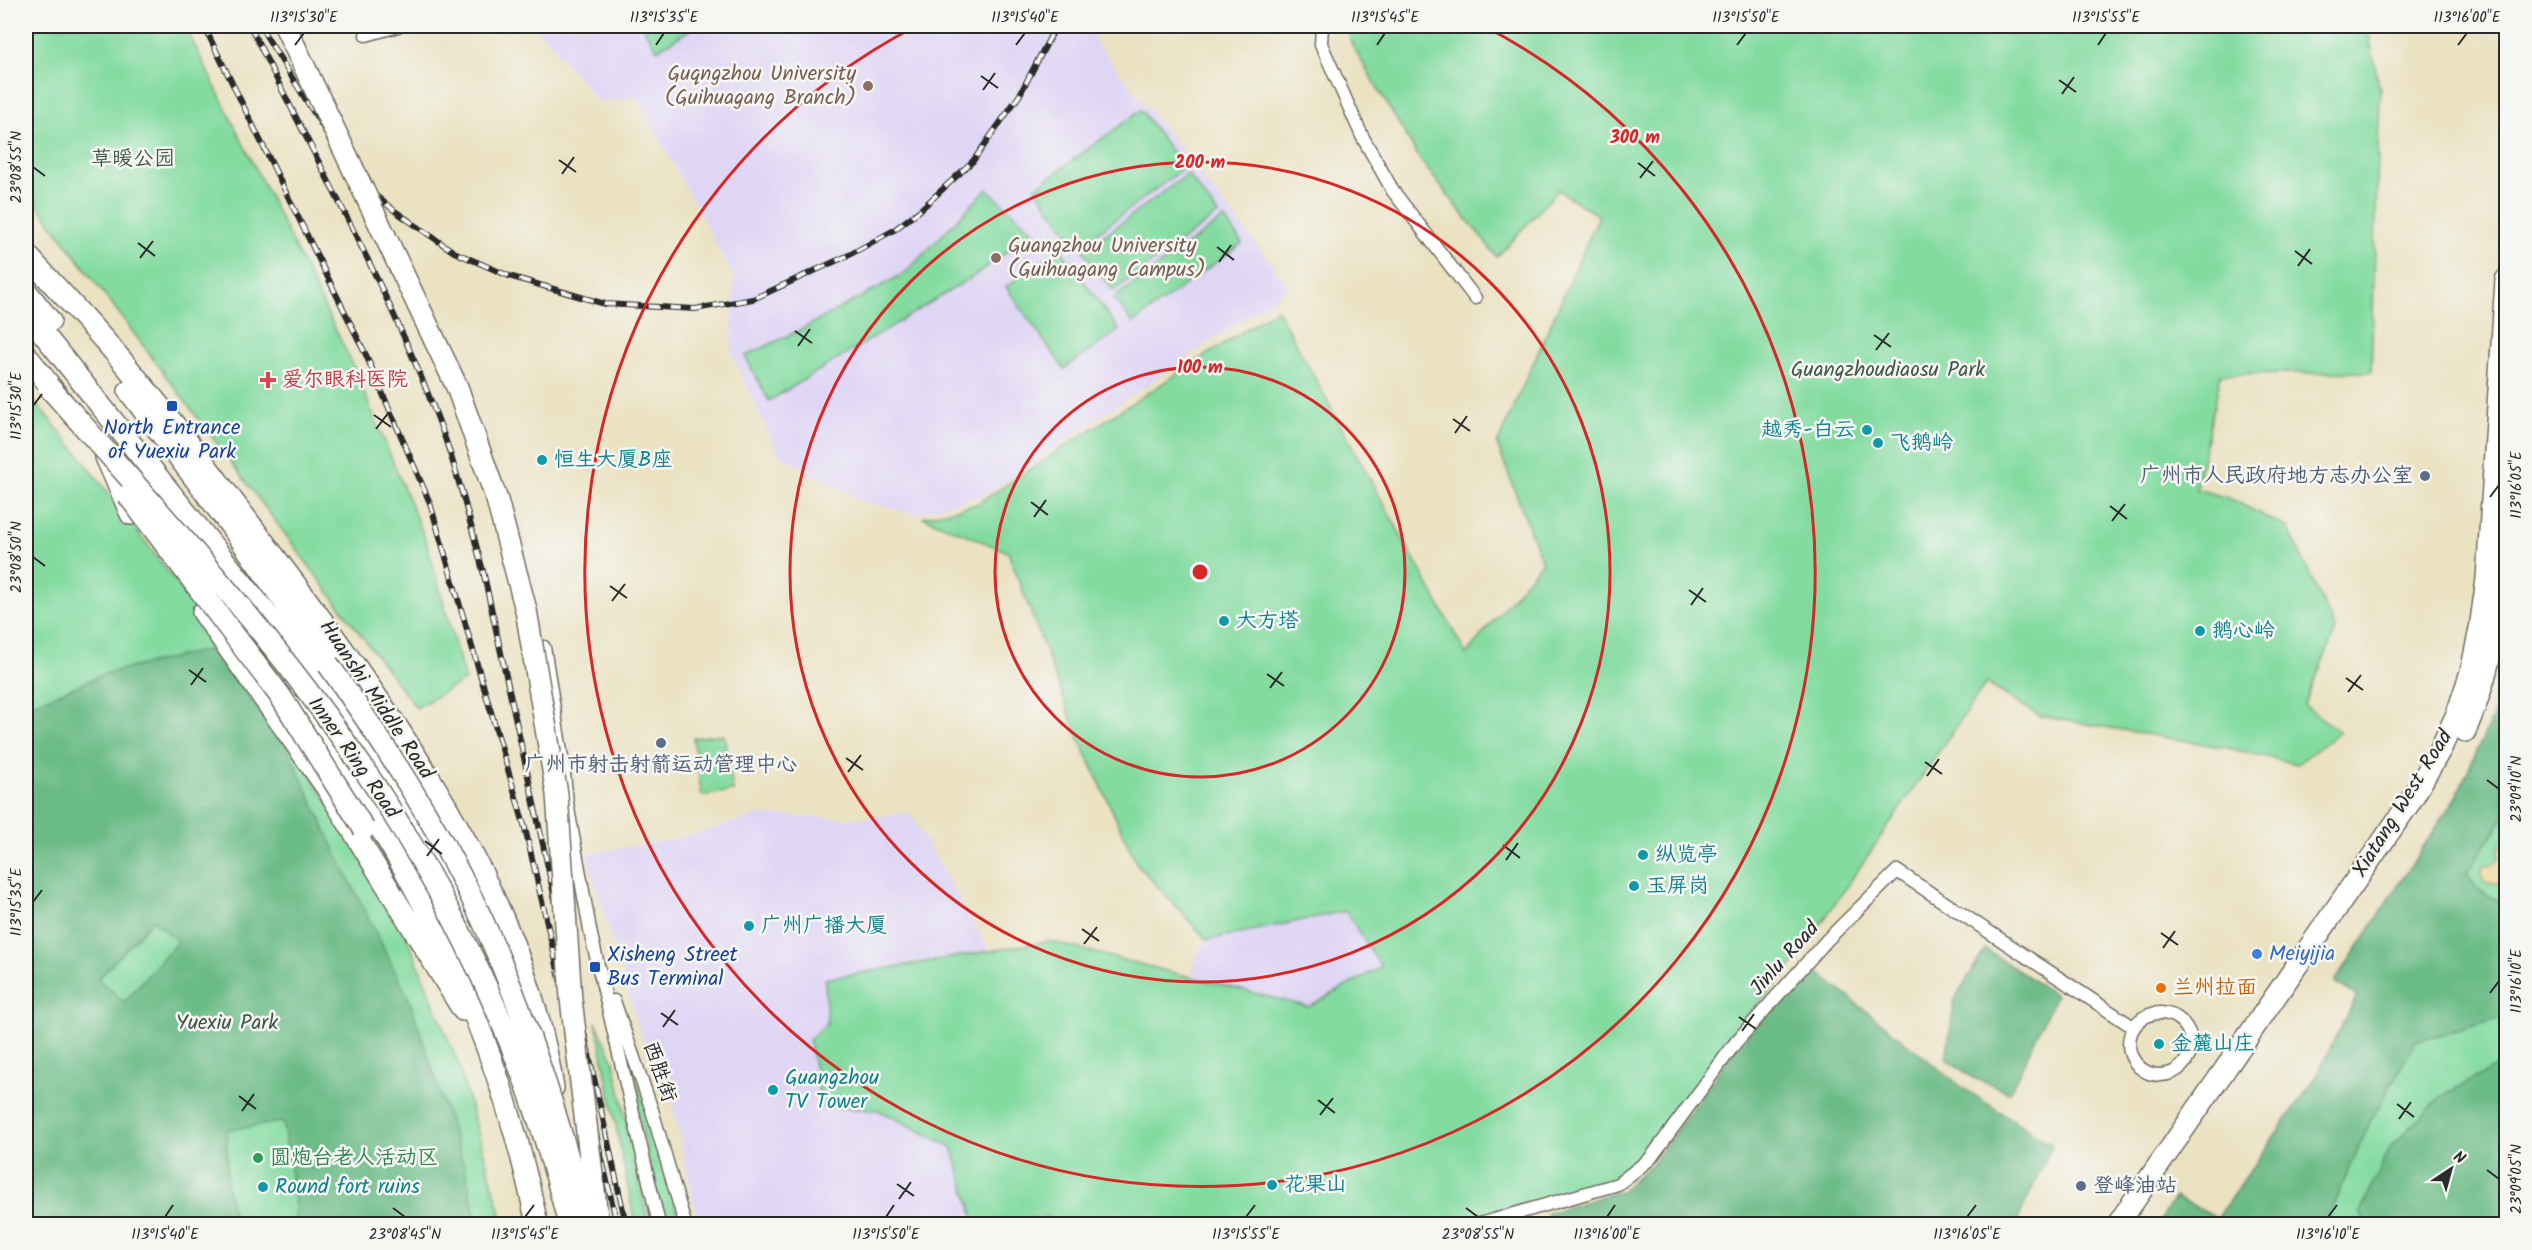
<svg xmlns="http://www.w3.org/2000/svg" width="2532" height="1250" font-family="Kalam,'LXGW WenKai TC',sans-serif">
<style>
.built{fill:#dfd5f5}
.green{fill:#83dba0;stroke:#578366;stroke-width:1.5}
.forest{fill:#6abb86;stroke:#4a7358;stroke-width:1.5;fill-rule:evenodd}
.sand{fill:#eeda9e;stroke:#8c8264;stroke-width:1.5}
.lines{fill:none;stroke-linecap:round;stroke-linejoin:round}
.minor-casing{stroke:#6e6b60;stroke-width:15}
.trunk-casing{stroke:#6e6b60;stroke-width:24}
.minor{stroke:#fff;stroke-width:12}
.trunk{stroke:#fff;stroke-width:21}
.rail-casing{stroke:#2b2b2b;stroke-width:6}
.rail{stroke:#f6f6f2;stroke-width:4;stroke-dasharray:11;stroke-linecap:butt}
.trunk-bridge-casing{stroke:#6e6b60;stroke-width:24;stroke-linecap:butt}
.trunk-bridge{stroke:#fff;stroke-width:21}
.ticks{fill:none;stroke:#2b2b2b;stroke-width:2}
.ring{fill:none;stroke:#d62828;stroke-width:3}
.education-dot{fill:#8d6e63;stroke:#f6f6f2;stroke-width:2}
.health-dot{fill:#e0444e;stroke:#f6f6f2;stroke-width:2}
.transit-dot{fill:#1a4fb4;stroke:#f6f6f2;stroke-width:2}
.culture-dot{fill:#0f9aa8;stroke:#f6f6f2;stroke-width:2}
.service-dot{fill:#5c6f8a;stroke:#f6f6f2;stroke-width:2}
.shop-dot{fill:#3f7fe0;stroke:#f6f6f2;stroke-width:2}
.food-dot{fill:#e8710a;stroke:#f6f6f2;stroke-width:2}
.leisure-dot{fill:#2e9e5b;stroke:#f6f6f2;stroke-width:2}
.labels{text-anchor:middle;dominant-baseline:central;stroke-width:5;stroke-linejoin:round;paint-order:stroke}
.education-label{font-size:21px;fill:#785e54;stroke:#f6f6f2;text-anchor:end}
.park-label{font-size:21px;fill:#415748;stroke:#f6f6f2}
.health-label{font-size:21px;fill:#be3a42;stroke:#f6f6f2;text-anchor:start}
.transit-label{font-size:21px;fill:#164399;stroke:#f6f6f2}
.culture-label{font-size:21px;fill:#0d838f;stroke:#f6f6f2;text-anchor:start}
.service-label{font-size:21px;fill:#4e5e75;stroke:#f6f6f2;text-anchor:end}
.street-label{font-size:21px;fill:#2b2b2b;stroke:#f6f6f2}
.shop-label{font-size:21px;fill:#366cbe;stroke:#f6f6f2;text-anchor:start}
.food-label{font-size:21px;fill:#c56008;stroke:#f6f6f2;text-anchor:start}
.leisure-label{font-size:21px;fill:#27864d;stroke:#f6f6f2;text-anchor:start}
.centre{fill:#d62828;stroke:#f6f6f2;stroke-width:3}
.ring-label{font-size:18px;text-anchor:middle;font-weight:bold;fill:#d62828;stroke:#f6f6f2;stroke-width:5;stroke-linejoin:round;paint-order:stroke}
.neatline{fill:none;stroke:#2b2b2b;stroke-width:2}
.ticks-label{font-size:15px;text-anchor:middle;fill:#2b2b2b}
</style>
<rect width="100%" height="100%" fill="#f6f6f2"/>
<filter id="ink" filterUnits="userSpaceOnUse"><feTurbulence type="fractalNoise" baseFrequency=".0167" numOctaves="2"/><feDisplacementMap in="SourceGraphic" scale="12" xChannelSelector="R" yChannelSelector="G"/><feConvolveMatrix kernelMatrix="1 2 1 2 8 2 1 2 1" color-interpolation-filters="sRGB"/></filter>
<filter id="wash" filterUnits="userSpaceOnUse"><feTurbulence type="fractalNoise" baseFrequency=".008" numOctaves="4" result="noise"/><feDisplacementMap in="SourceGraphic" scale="24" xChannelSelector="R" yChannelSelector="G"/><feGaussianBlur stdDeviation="1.35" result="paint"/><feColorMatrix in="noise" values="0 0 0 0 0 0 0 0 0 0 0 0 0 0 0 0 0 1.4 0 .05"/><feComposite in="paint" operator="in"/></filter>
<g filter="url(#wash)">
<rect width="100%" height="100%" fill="#ebe2c2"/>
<!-- built -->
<path class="built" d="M535 26H1100L1094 40 1290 287 989 493 915 514 862 501 778 454 731 352 734 277 637 97 598 102Z
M910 813 989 951 825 979 827 1023 809 1040 822 1107 878 1110 952 1147 976 1224H698L666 1070 649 1061 586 854 680 838 759 815 856 819Z
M1346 911 1381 967 1309 1008 1191 977 1199 951 1207 940Z
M1048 1215 1050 1224H998Z"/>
<!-- green -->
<path class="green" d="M26 26H185L352 363 427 544 465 680 416 708 26 190Z
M642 26H696L657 50Z
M1347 26H2367L2380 91 2371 372 2221 374 2196 489 2229 498 2288 528 2336 630 2304 705 2340 732 2297 764 2228 748 2040 716 1986 683 1793 965 1731 1035 1648 1156 1616 1181 1470 1224H1050L1047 1216 998 1224H976L952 1147 878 1110 822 1107 809 1040 827 1023 825 979 1049 941 1309 1007 1381 967 1346 911 1207 940 1137 864 1077 734 1008 552 923 517 977 504 1277 309 1466 654 1542 562 1497 444 1599 216 1558 190 1497 257 1421 161 1352 45Z
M1141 110 1184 168 1078 247 1035 188Z
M1188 174 1218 214 1113 291 1083 251Z
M987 189 1034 232 971 278 769 401 745 356 804 328 905 273Z
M1224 218 1242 243 1133 323 1114 298Z
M1060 248 1119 330 1064 369 1006 287Z
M26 391 81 457 257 689 399 917 459 1066 504 1224H26Z
M2506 688V1224H2159L2175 1197 2217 1218 2314 1080 2357 996 2335 982 2456 797Z
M724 734 733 791 702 796 693 738Z
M596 1022 614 1062 649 1224H635Z
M626 1058 631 1062 682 1224H663Z"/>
<!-- forest -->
<path class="forest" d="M211 649 286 745 338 857 410 1001 466 1172 477 1224H293L296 1211 283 1122 227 1130V1186L235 1224H26V705L36 703 107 673ZM153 920 178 941 124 1002 98 979Z
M2506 688V815L2467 873 2477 889 2506 905V1016L2415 1042 2370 1122 2325 1224H2159L2175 1197 2217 1218 2314 1080 2357 996 2335 982 2456 797Z
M1985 949 2056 995 2010 1092 1973 1078 1946 1058 1955 999Z
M1811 967 1963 1088 2052 1145 2016 1224H1549L1547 1213 1621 1191 1653 1163 1739 1044Z
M2506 1061V1224H2366L2360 1212 2391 1147 2442 1096Z"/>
<!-- sand -->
<path class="sand" d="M2506 842V883H2486L2480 874 2484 865 2494 864 2499 858V848Z"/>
</g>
<g filter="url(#ink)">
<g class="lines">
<!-- minor casing -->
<g class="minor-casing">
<path id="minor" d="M1322 26 1321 44 1362 136 1393 191 1475 298
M366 35 398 26
M544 647 563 764 567 803 591 935 659 1224
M614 1001 652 1110 685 1224
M2129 1044a31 31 0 1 1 62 0a31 31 0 1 1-62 0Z
M1480 1224 1618 1184 1650 1159 1736 1042 1827 940 1897 871 2133 1027"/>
</g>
<!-- trunk casing -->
<g class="trunk-casing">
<path id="trunk" d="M26 254C58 290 92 325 123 362 178 427 229 496 280 564 396 719 523 892 553 1088
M26 291 50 321
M26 312 330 693 414 818 478 935
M26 355 61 400
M129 391 236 533 328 664
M106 457 131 514
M203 612 327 788 463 1010
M288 692C410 854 497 1025 537 1224
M2465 731C2494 666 2503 595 2506 524
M2118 1224 2410 802 2440 750 2457 714 2471 672 2480 629 2487 579 2506 280"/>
</g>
<!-- minor -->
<use href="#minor" class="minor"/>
<!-- trunk -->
<use href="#trunk" class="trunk"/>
<!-- rail casing -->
<g class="rail-casing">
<path id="rail" d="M204 26 366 355 430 503 525 828 617 1224
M250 26C315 158 389 289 441 427 459 476 471 526 484 575L626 1224
M260 26 355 179 395 211 454 252 509 276 605 304 695 309 753 299 849 255 894 230 919 211 973 161 1019 96 1056 26"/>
</g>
<!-- rail -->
<use href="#rail" class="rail"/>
<!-- trunk-bridge casing -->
<g class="trunk-bridge-casing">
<path id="trunk-bridge" d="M285 26 457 387 497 500 526 610 557 794 571 999 598 1224
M48 386C162 515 280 642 375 786 463 919 531 1069 569 1224
M128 495 281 697 364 829
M328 664C389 750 447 840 490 937 531 1030 561 1126 586 1224"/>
</g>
<!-- trunk-bridge -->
<use href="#trunk-bridge" class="trunk-bridge"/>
</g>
</g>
<!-- ticks -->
<path class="ticks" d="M295 45 304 33M656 45 664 33M1016 45 1025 33M1377 45 1385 33M1737 45 1746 33M2098 45 2106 33M2458 45 2467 33M981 76 998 88M2059 80 2076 92M983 90 995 73M2062 94 2074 77M559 160 576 172M1638 163 1655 176M33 167 45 176M562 174 574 157M1640 178 1653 161M138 243 155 256M1217 247 1234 260M2295 251 2312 264M140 258 153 241M1219 262 1231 245M2298 266 2310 249M795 331 812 343M1874 335 1891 347M798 346 810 329M1876 350 1889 333M33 406 42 394M374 415 391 427M1453 419 1470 431M376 429 389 412M1455 433 1467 416M2490 497 2499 485M1031 502 1048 515M2110 506 2127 519M1034 517 1046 500M2112 521 2125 504M33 557 45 566M610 586 627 598M1689 590 1706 602M612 601 625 584M1691 605 1703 588M189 670 206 682M1267 674 1284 686M2346 678 2363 690M191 685 203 668M1270 688 1282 672M2348 692 2361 675M846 758 863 770M1925 762 1942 774M848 772 861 755M1927 776 1939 759M2487 780 2499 789M425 841 442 854M1503 845 1520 858M427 856 439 839M1506 860 1518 843M33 902 42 890M1082 929 1099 941M2161 933 2178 945M1084 944 1097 927M2163 948 2175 931M2490 993 2499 981M661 1013 678 1025M1739 1017 1756 1029M663 1027 675 1010M1742 1031 1754 1014M239 1096 256 1109M1318 1100 1335 1113M2397 1104 2414 1117M242 1111 254 1094M1320 1115 1333 1098M2399 1119 2411 1102M2487 1170 2499 1179M897 1184 914 1196M899 1199 911 1182M393 1208 405 1217M1466 1208 1478 1217M165 1217 173 1205M525 1217 534 1205M886 1217 894 1205M1246 1217 1255 1205M1607 1217 1615 1205M1967 1217 1976 1205M2328 1217 2337 1205"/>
<!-- distance rings -->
<g class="ring">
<circle cx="1200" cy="572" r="205"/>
<circle cx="1200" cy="572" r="410"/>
<path d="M1484 26A615 615 0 1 1 916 26"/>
</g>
<!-- markers -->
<g class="education-dot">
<circle cx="868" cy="86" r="6"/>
<circle cx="996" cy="258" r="6"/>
</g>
<path class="health-dot" d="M265 371h6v6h6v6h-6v6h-6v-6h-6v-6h6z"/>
<g class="transit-dot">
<rect x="166" y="400" width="12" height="12" rx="3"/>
<rect x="589" y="961" width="12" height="12" rx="3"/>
</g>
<g class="culture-dot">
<circle cx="1867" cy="430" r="6"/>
<circle cx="1878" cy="443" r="6"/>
<circle cx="542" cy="460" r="6"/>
<circle cx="1224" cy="621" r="6"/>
<circle cx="2200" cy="631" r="6"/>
<circle cx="1643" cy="855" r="6"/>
<circle cx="1634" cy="886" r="6"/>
<circle cx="749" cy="926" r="6"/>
<circle cx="2159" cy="1044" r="6"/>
<circle cx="773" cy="1090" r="6"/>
<circle cx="1272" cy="1185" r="6"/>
<circle cx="263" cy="1187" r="6"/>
</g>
<g class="service-dot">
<circle cx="2425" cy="476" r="6"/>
<circle cx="661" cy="743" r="6"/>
<circle cx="2081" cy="1186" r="6"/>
</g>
<circle class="shop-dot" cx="2257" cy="954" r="6"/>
<circle class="food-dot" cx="2161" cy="988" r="6"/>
<circle class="leisure-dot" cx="258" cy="1158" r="6"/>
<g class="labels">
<!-- education labels -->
<g class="education-label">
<text x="856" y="74">Guqngzhou University<tspan x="856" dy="24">(Guihuagang Branch)</tspan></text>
<text x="1008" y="246" text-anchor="start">Guangzhou University<tspan x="1008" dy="24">(Guihuagang Campus)</tspan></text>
</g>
<!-- park labels -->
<g class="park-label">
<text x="133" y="159">草暖公园</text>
<text x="1888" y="370">Guangzhoudiaosu Park</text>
<text x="227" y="1023">Yuexiu Park</text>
</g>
<!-- health labels -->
<g class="health-label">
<text x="282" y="380">爱尔眼科医院</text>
</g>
<!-- transit labels -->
<g class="transit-label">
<text x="172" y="428">North Entrance<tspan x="172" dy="24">of Yuexiu Park</tspan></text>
<text x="607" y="955" text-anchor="start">Xisheng Street<tspan x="607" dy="24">Bus Terminal</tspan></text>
</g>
<!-- culture labels -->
<g class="culture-label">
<text x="1855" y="430" text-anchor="end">越秀-白云</text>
<text x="1890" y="443">飞鹅岭</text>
<text x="554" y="460">恒生大厦B座</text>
<text x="1236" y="621">大方塔</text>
<text x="2212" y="631">鹅心岭</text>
<text x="1655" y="855">纵览亭</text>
<text x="1646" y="886">玉屏岗</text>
<text x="761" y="926">广州广播大厦</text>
<text x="2171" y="1044">金麓山庄</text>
<text x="785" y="1078">Guangzhou<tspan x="785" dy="24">TV Tower</tspan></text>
<text x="1284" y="1185">花果山</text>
<text x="275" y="1187">Round fort ruins</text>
</g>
<!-- service labels -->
<g class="service-label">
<text x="2413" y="476">广州市人民政府地方志办公室</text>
<text x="661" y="765" text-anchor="middle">广州市射击射箭运动管理中心</text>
<text x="2093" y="1186" text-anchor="start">登峰油站</text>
</g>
<!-- street labels -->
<g class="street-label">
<text transform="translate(376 700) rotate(56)">Huanshi Middle Road</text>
<text transform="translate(353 758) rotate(55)">Inner Ring Road</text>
<text transform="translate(2403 804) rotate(-58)">Xiatang West Road</text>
<text transform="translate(1785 959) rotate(-48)">Jinlu Road</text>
<text transform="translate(659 1072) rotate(71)">西胜街</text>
</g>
<!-- shop labels -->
<g class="shop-label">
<text x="2269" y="954">Meiyijia</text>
</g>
<!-- food labels -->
<g class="food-label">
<text x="2173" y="988">兰州拉面</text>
</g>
<!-- leisure labels -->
<g class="leisure-label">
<text x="270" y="1158">圆炮台老人活动区</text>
</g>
</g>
<circle cx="1200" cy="572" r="9" class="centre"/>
<g class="ring-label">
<text x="1635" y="143">300 m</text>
<text x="1200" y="168">200 m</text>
<text x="1200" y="373">100 m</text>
</g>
<!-- margin -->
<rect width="2532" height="1250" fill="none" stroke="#f6f6f2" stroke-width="66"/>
<!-- north arrow -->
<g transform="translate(2451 1169) rotate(36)" stroke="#f6f6f2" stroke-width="4.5" paint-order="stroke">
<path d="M0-4.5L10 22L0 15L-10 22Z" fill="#2b2b2b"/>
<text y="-9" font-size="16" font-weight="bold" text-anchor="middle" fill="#2b2b2b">N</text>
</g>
<rect x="33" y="33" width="2466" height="1184" class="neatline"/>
<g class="ticks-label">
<text x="304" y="22">113°15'30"E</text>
<text x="664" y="22">113°15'35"E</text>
<text x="1025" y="22">113°15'40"E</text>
<text x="1385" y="22">113°15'45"E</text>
<text x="1746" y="22">113°15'50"E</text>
<text x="2106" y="22">113°15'55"E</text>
<text x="2467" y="22">113°16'00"E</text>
<text transform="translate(16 167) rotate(-90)" y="5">23°08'55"N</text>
<text transform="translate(16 406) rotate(-90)" y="5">113°15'30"E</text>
<text transform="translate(2516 485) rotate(-90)" y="5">113°16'05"E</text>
<text transform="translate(16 557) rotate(-90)" y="5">23°08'50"N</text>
<text transform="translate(2516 789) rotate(-90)" y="5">23°09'10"N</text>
<text transform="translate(16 902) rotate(-90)" y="5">113°15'35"E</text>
<text transform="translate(2516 981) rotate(-90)" y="5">113°16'10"E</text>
<text transform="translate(2516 1179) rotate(-90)" y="5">23°09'05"N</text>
<text x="165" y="1239">113°15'40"E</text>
<text x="405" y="1239">23°08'45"N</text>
<text x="525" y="1239">113°15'45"E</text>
<text x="886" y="1239">113°15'50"E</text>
<text x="1246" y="1239">113°15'55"E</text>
<text x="1478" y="1239">23°08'55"N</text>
<text x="1607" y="1239">113°16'00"E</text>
<text x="1967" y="1239">113°16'05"E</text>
<text x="2328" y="1239">113°16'10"E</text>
</g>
</svg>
